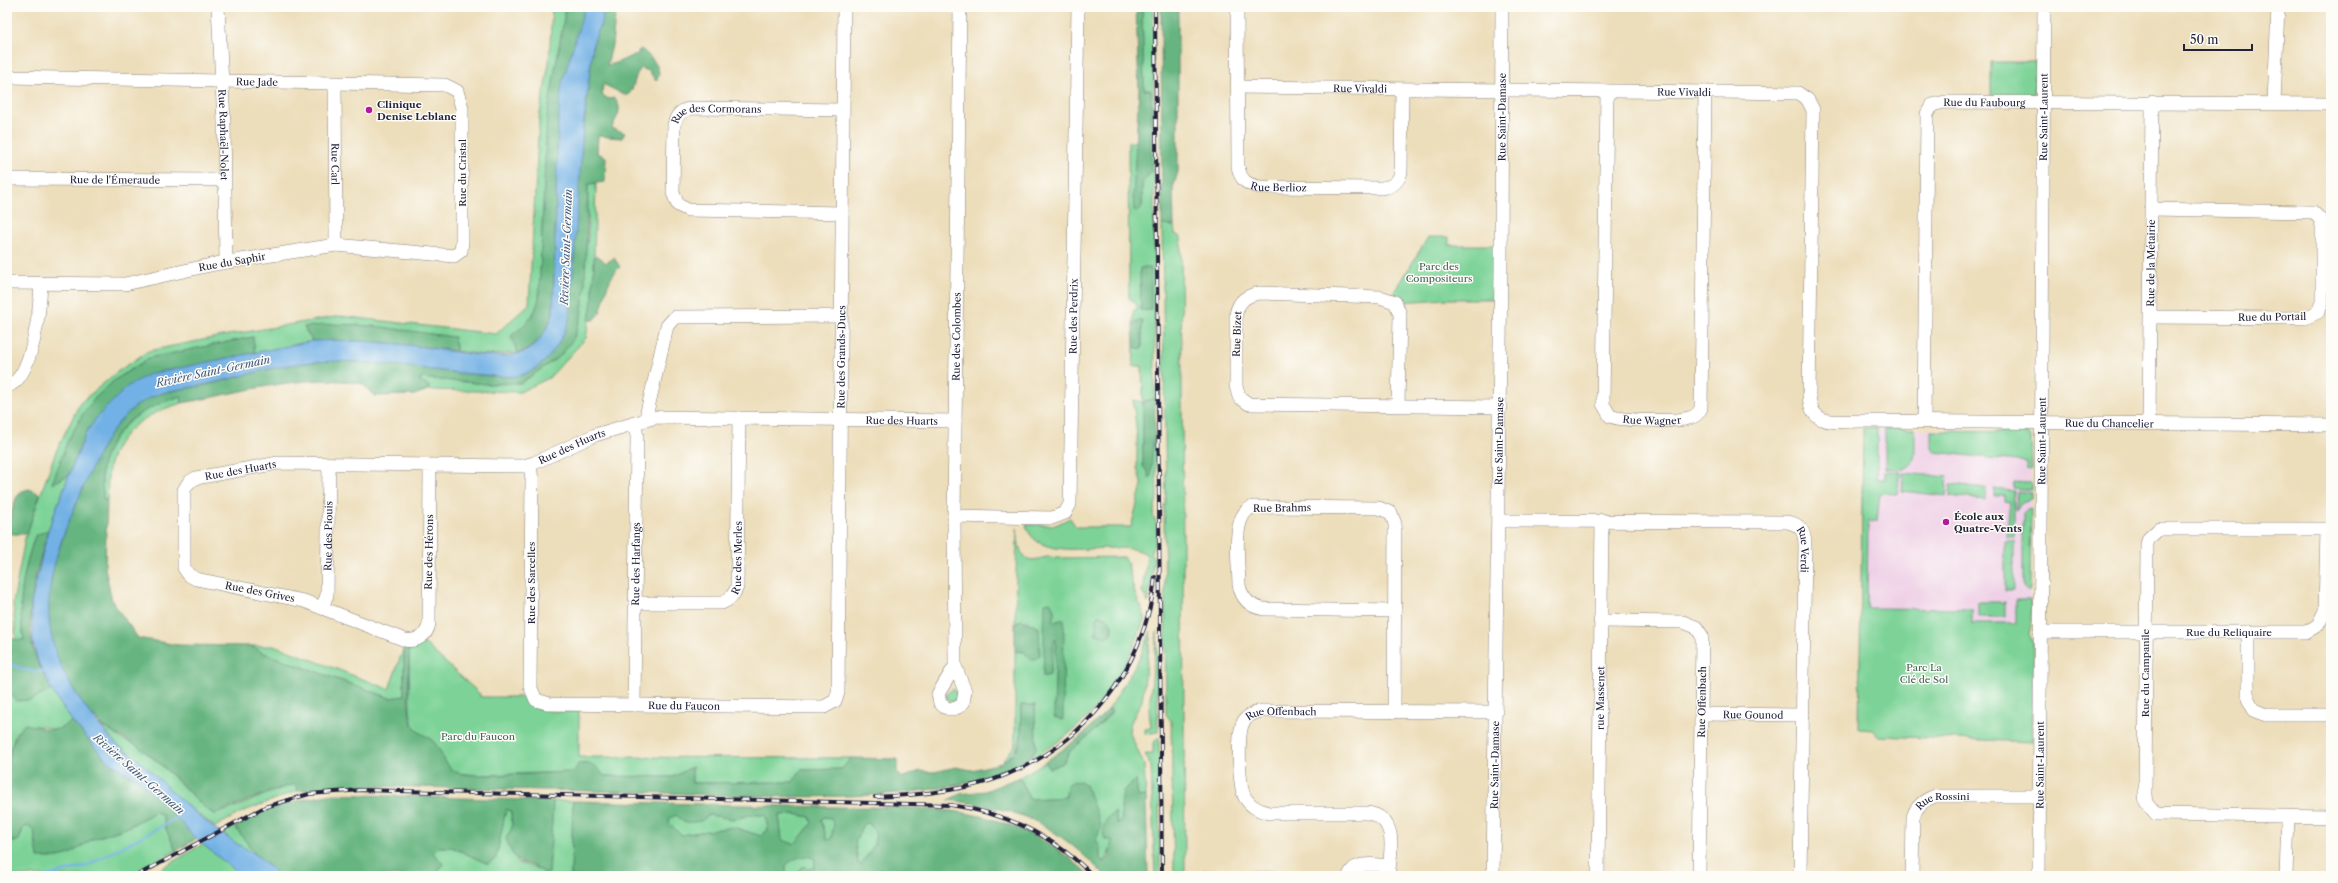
<svg xmlns="http://www.w3.org/2000/svg" width="2338" height="883" font-family="'Libre Caslon Text',serif">
<style>
.built{fill:#efd0e6}
.green{fill:#7dd397;stroke:#507a69;fill-rule:evenodd}
.forest{fill:#66b580;stroke:#446c5e;fill-rule:evenodd}
.water{fill:#72b1e5;stroke:#4a6a90}
.lines{fill:none;stroke-linecap:round;stroke-linejoin:round}
.stream{stroke:#72b1e5;stroke-width:2.5}
.minor-casing{stroke:#88807b;stroke-width:14}
.minor{stroke:#fff;stroke-width:13}
.rail-casing{stroke:#22223b;stroke-width:4}
.rail{stroke:#fdfcf7;stroke-width:2.5;stroke-dasharray:8;stroke-linecap:butt}
.poi-dot{fill:#b5179e;stroke:#fdfcf7;stroke-width:1.5}
.labels{text-anchor:middle;dominant-baseline:central;stroke-width:3;stroke-linejoin:round;paint-order:stroke}
.street-label{font-size:10px;fill:#22223b;stroke:#fdfcf7}
.poi-label{font-size:10px;font-weight:bold;fill:#22223b;stroke:#fdfcf7;text-anchor:start}
.park-label{font-size:10px;fill:#42605b;stroke:#fdfcf7}
.water-label{font-size:11px;font-style:italic;fill:#425b7f;stroke:#fdfcf7}
</style>
<rect width="100%" height="100%" fill="#fdfcf7"/>
<filter id="ink" filterUnits="userSpaceOnUse"><feTurbulence type="fractalNoise" baseFrequency=".025" numOctaves="2"/><feDisplacementMap in="SourceGraphic" scale="8" xChannelSelector="R" yChannelSelector="G"/><feConvolveMatrix kernelMatrix="1 2 1 2 8 2 1 2 1" color-interpolation-filters="sRGB"/></filter>
<filter id="wash" filterUnits="userSpaceOnUse"><feTurbulence type="fractalNoise" baseFrequency=".012" numOctaves="4" result="noise"/><feDisplacementMap in="SourceGraphic" scale="16" xChannelSelector="R" yChannelSelector="G"/><feGaussianBlur stdDeviation="0.9" result="paint"/><feColorMatrix in="noise" values="0 0 0 0 0 0 0 0 0 0 0 0 0 0 0 0 0 1.4 0 .05"/><feComposite in="paint" operator="in"/></filter>
<g filter="url(#wash)">
<rect width="100%" height="100%" fill="#eddebb"/>
<!-- built -->
<path class="built" d="M1863 428 2025 432 2031 436 2030 600H2016V623H1972V610L1861 608Z"/>
<!-- green -->
<path class="green" d="M552 7H566L547 117 539 298C535 317 526 324 511 336L518 353 485 355 456 351V344L351 324 304 327 312 341 255 354 253 337 149 358 115 380 96 397 52 483 69 475 48 530 35 536C23 573 17 601 24 640L16 641 13 603 25 538 56 451 80 403 117 372 148 351 222 336 340 316 496 334 529 304 539 118 549 63Z
M1142 7H1153L1155 398 1143 402V466L1148 472 1153 441 1155 439 1157 498 1153 516C1160 527 1157 542 1150 553L1154 558 1148 603 1142 591 1147 559 1146 554C1118 536 1038 569 1026 525H1056L1070 518 1076 527H1131L1142 485 1137 468V436L1133 400 1143 402 1142 366H1133L1134 347 1142 348V320L1133 324V311L1137 309V305L1129 298 1128 142H1137L1135 210 1142 206V183L1151 146V90H1144ZM1140 268 1151 310H1141Z
M1991 62H2036L2035 94 1991 95Z
M596 183 593 296 586 338 549 378 520 392 428 390 429 386 420 383V378L487 384 521 383 560 356 588 239V184Z
M1162 225 1174 226 1175 234 1181 237 1185 876H1174L1171 721 1166 714 1164 505 1166 504Z
M1428 237H1449V245H1494V299H1446L1401 302 1394 293Z
M181 396 182 403C151 412 122 427 111 460 107 472 108 487 107 500H103C103 489 100 473 103 463 115 423 145 407 181 396Z
M1863 428H1877V479H1885V471L1900 472 1897 494 1880 493 1877 521 1868 522 1867 608 1972 609V623H2016V600H2030L2032 621 2029 635 2034 642 2032 742 1878 736 1874 730 1859 729Z
M1885 428 1888 430 1891 428 1915 429C1914 458 1921 473 1885 468Z
M1931 431 2025 432 2031 437 2032 470 2026 469V462L1935 452 1931 445Z
M1903 473 1948 477 1946 496 1902 491Z
M2014 482 2031 483V490L2013 488Z
M1951 484 1986 488 1985 500 1950 496Z
M1994 489 2014 491V538H2006L2010 503 2005 502V496H1994Z
M2017 491 2031 493V499L2022 502 2016 511Z
M2031 509 2030 590H2027L2023 586V514L2027 510Z
M1017 528C1019 542 1018 564 1038 559 1046 557 1048 556 1056 558L1124 557 1127 561 1134 591 1145 617C1118 698 1078 740 1000 773L1030 757 1036 749 1035 705H1021C1019 734 1028 744 1001 763L1015 745V651L1024 652 1039 628 1027 621H1018L1015 625ZM1054 609 1053 622 1064 620 1054 717 1056 639H1054L1050 675 1043 676Z
M2005 542H2014V591H2005Z
M1978 602H2005V617H1978Z
M1151 631 1142 701 1131 722 1129 731 1144 765 1146 796 1138 797 1136 780 1121 807 1122 819 1117 824 1115 812 1113 844 1104 863 1100 858C1100 848 1097 846 1096 837 1093 819 1092 802 1086 785L1067 786 1066 797 1029 799 1020 777 1045 762 1049 769 1063 763 1071 750 1092 733 1112 712 1109 709 1139 659Z
M1157 631 1158 732 1145 734V729L1151 728 1149 709Z
M424 643 480 694V697H525C536 715 560 711 579 711V757L851 758 842 769 801 770 793 782 692 783V767L673 777 604 776 574 772 478 775 457 773 447 765 432 740 419 733 413 726 410 712 409 648Z
M251 646H276L389 689 404 647V697L390 698 261 652Z
M7 688 30 700 52 690 72 721C50 738 54 725 35 726 29 727 22 730 16 732L7 758Z
M953 689 958 695 956 701 950 702 946 700V694Z
M100 724 122 739 138 746 160 764 207 810 215 814C243 807 267 791 296 784L298 791 244 811 215 827 177 798 139 760 116 744Z
M1159 737 1160 876H1155L1151 766 1145 754H1153V743Z
M553 801H573L571 876H435L442 864 433 853 439 847H452L488 864 496 858 506 809 511 811 512 828 506 839 518 863 539 869 545 874 549 873Z
M155 812 162 814 166 829 176 851 128 876H7V838L14 842 21 836 23 828 28 826 34 830 36 848 70 854 92 839 126 828Z
M795 814 810 817 812 823 801 837 794 844 782 841 779 815Z
M676 815C686 822 699 822 709 815L734 819 750 815H766L768 830 761 836 733 827 681 835 669 823V818Z
M825 817 831 818 834 825 831 839 827 840 821 820Z
M869 823 876 833 874 845 862 865 858 863 855 843 863 824Z
M235 827 256 855 233 842 224 833Z
M203 844 242 876H149Z
M809 856 815 859V868C804 870 796 876 786 876V865L795 858Z
M1205 870 1274 871 1284 876H1194Z
M1366 871 1377 876H1356Z"/>
<!-- forest -->
<path class="forest" d="M566 7H585L558 122 553 314C546 331 537 348 518 353L511 336C526 324 535 317 539 298L547 117Z
M604 7H616L612 45 607 65C618 64 627 57 638 54V51L641 49C650 56 665 69 656 81L649 71 641 68C633 76 636 88 627 96L603 84 602 95 609 99 615 98C624 111 616 116 612 128L625 133 622 138 598 136 597 153 606 157 605 182 588 184 585 288 581 317 573 340 560 356 521 383 487 384 420 378V382L429 386 428 390 414 395 374 396 363 384C303 372 242 393 182 403L181 396C144 408 115 422 103 463 100 473 103 489 103 500H107L105 568 112 601 138 638 177 645 251 646 261 652 390 698 404 696V647L409 648C409 664 406 714 413 726 418 734 427 735 433 741 442 750 443 765 456 772 467 779 555 772 574 772L578 764C590 762 598 766 604 776L673 777 692 767V783L793 782 801 770 842 769 851 758 897 759V773L901 778 920 771 934 772 956 767 972 770 1001 763 1015 753 1021 742V705H1035L1036 749C982 815 721 794 637 792 547 790 457 788 367 786L330 787 298 791 295 784 274 790 215 814 207 810C186 789 165 765 140 748 127 738 111 734 99 722 65 689 41 633 48 586 52 565 61 545 67 526 80 488 100 438 129 411 153 390 176 391 205 385 235 379 265 368 295 364 322 360 351 361 378 363 411 366 445 372 479 375 493 376 508 378 522 374 545 369 564 337 570 317L578 177 587 97 593 44 602 21Z
M1136 7H1142L1144 90H1151V172L1142 183V206L1139 212 1134 210 1133 196 1139 90Z
M1161 7H1178V172L1173 188 1174 226 1162 225Z
M594 256 601 258 606 263 614 258 620 267C601 284 607 310 594 320H589L593 296Z
M1140 268H1151V310H1141Z
M1142 320V349L1134 347 1133 324Z
M333 324 374 326 454 337 456 351C409 345 360 338 312 341L304 327Z
M253 337 255 354 221 361 128 386 97 417 86 433 69 475 52 484 67 442 83 414 96 397 115 380 149 358Z
M1155 398V439L1153 441 1151 477 1148 478V472L1143 466V402Z
M29 489 40 494 27 534H11L7 528 16 498 22 491Z
M48 530C37 571 20 622 38 663 42 672 48 681 52 690L30 700 16 701 7 688V635L16 640H24C17 601 23 573 35 536Z
M1050 602 1054 609V622L1064 619 1063 720 1054 717 1056 639H1054L1050 675 1043 677 1045 603Z
M1100 615 1108 618 1112 626 1111 634 1106 637 1096 634V618Z
M1021 620 1039 628 1040 655 1035 659H1030L1024 652 1015 651V625Z
M1109 709 1112 711 1092 733 1071 750 1063 763 1049 769 1045 762 1079 738Z
M72 721 107 761 135 778 158 797 196 839 176 851 166 829 162 815 155 812 126 828 92 839 70 854 55 858H38L34 830 28 826 23 828 19 840 14 842 7 838C7 806 0 745 25 724 47 728 52 736 72 721Z
M1020 777 1029 799 1066 797 1067 785 1072 782 1081 781 1086 785 1101 827 1096 840 1100 847V858L1104 863 1109 857 1112 840H1105C1101 827 1104 819 1115 812L1117 824 1122 819 1121 807 1123 791 1136 780 1138 797 1146 796 1148 876H1105C1085 854 1051 826 1023 816 1000 808 973 803 948 800L960 794 985 791Z
M335 794 553 801 549 873 545 874C525 855 519 875 506 839L512 828 511 811 506 809 496 858 488 864 452 847H439L433 853 443 864 435 876H280L256 855 235 827C266 807 299 799 335 794Z
M573 801C658 803 744 805 829 807 884 808 945 804 998 821 1033 832 1063 850 1090 876H793L804 866 807 869 815 868V859C804 853 795 858 786 865V876H571ZM795 814 810 817 812 823 801 837 794 844 782 840 779 815ZM676 815 685 823 701 821 709 815 734 819 750 815H766L768 830 761 836 733 827 681 835 669 823 670 818ZM824 817 831 818 834 825 831 839 827 840 821 820ZM869 823 876 833 874 845 861 865 858 863 855 843 863 824Z"/>
<!-- water -->
<path class="water" d="M585 7H604L602 21 593 44 583 130 570 317C564 338 548 366 525 374 512 379 496 376 483 375 449 373 415 367 382 364 354 361 324 360 296 364 267 368 237 378 208 384 177 391 154 389 129 412 101 438 89 475 74 509 31 608 42 662 114 742 122 749 132 754 140 761 161 780 180 801 203 819 212 827 223 834 233 841 240 847 249 849 256 855 264 861 272 869 280 876H242L196 839 158 797 135 778 107 761 72 721 55 696 38 662 33 643 31 603 48 530 69 475 86 433 97 417 128 386 149 374 312 341C344 339 377 342 409 345 438 348 499 363 524 352 540 345 547 328 553 314L558 122 562 83Z"/>
<g class="lines">
<!-- stream -->
<path class="stream" d="M7 661C17 669 34 674 46 670
M47 876 86 866 179 817"/>
</g>
</g>
<g filter="url(#ink)">
<g class="lines">
<!-- minor casing -->
<g class="minor-casing">
<g id="minor">
<path id="s1" d="M218 7 224 122 226 262"/>
<path id="s2" d="M1237 7 1238 166C1240 180 1247 185 1260 187L1381 188C1392 187 1398 183 1401 172L1402 90"/>
<path id="s3" d="M7 77 445 85 457 91 462 108V242L461 251 454 256 336 245 215 264 125 284 7 283"/>
<path id="s4" d="M335 84 336 245"/>
<path id="s5" d="M1238 87 1798 93 1808 100 1813 110 1809 395C1811 428 1834 421 1860 421L2331 425"/>
<path id="s6" d="M1607 91 1603 404 1610 416C1622 421 1676 422 1689 418 1695 417 1699 413 1701 408L1705 92"/>
<path d="M2274 103 2278 7"/>
<path id="s7" d="M7 179 224 180"/>
<path id="s8" d="M842 213 688 210 678 205 673 193 674 125C676 114 683 109 694 108L842 110"/>
<path d="M2151 317 2305 318 2318 312 2322 302V226L2320 219 2313 212 2152 209"/>
<path d="M7 386C33 380 40 307 41 283"/>
<path d="M1398 406 1400 314 1395 302 1380 297 1259 293C1246 296 1239 300 1236 314V386L1239 397 1249 404 1500 407"/>
<path d="M647 419V412L667 326 675 317 840 316"/>
<path id="s9" d="M1924 421 1927 114 1932 105 1945 102 2331 104"/>
<path id="s10" d="M2149 423 2152 102"/>
<path id="s11" d="M430 465 429 624C427 636 416 642 405 640L304 601 196 579 189 575 184 568V490L189 482 196 478 278 463 523 466 534 463 595 435 656 417 955 421"/>
<path id="s12" d="M530 465 532 480 530 686 536 700 550 704 824 707 835 701 838 693 844 7"/>
<path id="s13" d="M954 516 1052 518 1065 513 1070 504 1078 7"/>
<path id="s14" d="M1499 521 1787 522C1801 524 1805 532 1805 546L1800 876"/>
<path d="M2331 529H2159L2149 538 2147 544 2145 795 2146 802 2156 814 2331 817"/>
<path id="s15" d="M635 603H722C730 600 734 595 737 587L739 418"/>
<path id="s16" d="M322 608 327 595 329 464"/>
<path d="M1600 621 1683 622 1696 627 1702 636 1699 876"/>
<path id="s17" d="M2040 632H2306L2318 625 2325 611 2327 529"/>
<path d="M2248 632V699L2254 710 2266 715H2331"/>
<path id="s18" d="M955 666 938 694 940 703C947 711 956 711 963 703L965 691 955 666 954 516 960 7"/>
<path id="s19" d="M634 705 637 436 634 423"/>
<path d="M1394 712 1395 524 1391 513 1379 508 1253 507C1230 514 1239 565 1239 585 1242 599 1250 607 1264 609L1395 611"/>
<path id="s20" d="M1702 714 1803 715"/>
<path d="M1349 876C1354 860 1377 865 1389 866"/>
<path id="s21" d="M1388 876C1391 853 1399 817 1367 813H1269C1260 811 1251 807 1246 799 1238 789 1238 737 1242 725 1245 716 1253 713 1261 711L1496 712"/>
<path id="s22" d="M1493 876 1501 269 1502 7"/>
<path id="s23" d="M1598 876 1602 520"/>
<path id="s24" d="M1912 876 1913 817C1916 806 1924 800 1935 796H2039"/>
<path id="s25" d="M2039 876 2044 7"/>
<path d="M2286 876 2288 817"/>
</g>
</g>
<!-- minor -->
<use href="#minor" class="minor"/>
<!-- rail casing -->
<g class="rail-casing">
<path id="rail" d="M1155 7 1162 876
M875 797C914 795 954 792 992 780 1082 750 1145 671 1155 577
M136 876 265 807 309 794 361 790 951 805C1006 813 1054 836 1093 876"/>
</g>
<!-- rail -->
<use href="#rail" class="rail"/>
</g>
</g>
<!-- markers -->
<g class="poi-dot">
<circle cx="369" cy="110" r="4"/>
<circle cx="1946" cy="522" r="4"/>
</g>
<g class="labels">
<!-- street labels -->
<g class="street-label">
<text stroke="none"><textPath href="#s3" startOffset="250">Rue Jade</textPath></text>
<text stroke="none"><textPath href="#s5" startOffset="122">Rue Vivaldi</textPath></text>
<text stroke="none"><textPath href="#s5" startOffset="446">Rue Vivaldi</textPath></text>
<text stroke="none"><textPath href="#s9" startOffset="370">Rue du Faubourg</textPath></text>
<text stroke="none"><textPath href="#s22" startOffset="759">Rue Saint-Damase</textPath></text>
<text stroke="none"><textPath href="#s25" startOffset="759">Rue Saint-Laurent</textPath></text>
<text stroke="none"><textPath href="#s8" startOffset="295">Rue des Cormorans</textPath></text>
<text stroke="none"><textPath href="#s1" startOffset="128">Rue Raphaël-Nolet</textPath></text>
<text stroke="none"><textPath href="#s4" startOffset="80">Rue Carl</textPath></text>
<text transform="translate(462 173) rotate(-90)">Rue du Cristal</text>
<text stroke="none"><textPath href="#s7" startOffset="108">Rue de l'Émeraude</textPath></text>
<text stroke="none"><textPath href="#s2" startOffset="211">Rue Berlioz</textPath></text>
<text transform="translate(232 262) rotate(-10)">Rue du Saphir</text>
<text stroke="none"><textPath href="#s10" startOffset="160">Rue de la Métairie</textPath></text>
<text stroke="none"><textPath href="#s13" startOffset="310">Rue des Perdrix</textPath></text>
<text transform="translate(2272 317) rotate(-1)">Rue du Portail</text>
<text transform="translate(1237 334) rotate(-88)">Rue Bizet</text>
<text stroke="none"><textPath href="#s18" startOffset="437">Rue des Colombes</textPath></text>
<text stroke="none"><textPath href="#s12" startOffset="882">Rue des Grands-Ducs</textPath></text>
<text stroke="none"><textPath href="#s6" startOffset="369">Rue Wagner</textPath></text>
<text stroke="none"><textPath href="#s11" startOffset="1238">Rue des Huarts</textPath></text>
<text stroke="none"><textPath href="#s5" startOffset="1185">Rue du Chancelier</textPath></text>
<text stroke="none"><textPath href="#s22" startOffset="435">Rue Saint-Damase</textPath></text>
<text stroke="none"><textPath href="#s25" startOffset="435">Rue Saint-Laurent</textPath></text>
<text stroke="none"><textPath href="#s11" startOffset="903">Rue des Huarts</textPath></text>
<text stroke="none"><textPath href="#s11" startOffset="567">Rue des Huarts</textPath></text>
<text transform="translate(1282 508) rotate(-1)">Rue Brahms</text>
<text stroke="none"><textPath href="#s16" startOffset="73">Rue des Piouis</textPath></text>
<text stroke="none"><textPath href="#s14" startOffset="325">Rue Verdi</textPath></text>
<text transform="translate(429 552) rotate(-89)">Rue des Hérons</text>
<text stroke="none"><textPath href="#s15" startOffset="139">Rue des Merles</textPath></text>
<text stroke="none"><textPath href="#s19" startOffset="141">Rue des Harfangs</textPath></text>
<text transform="translate(531 583) rotate(-90)">Rue des Sarcelles</text>
<text transform="translate(260 592) rotate(11)">Rue des Grives</text>
<text stroke="none"><textPath href="#s17" startOffset="189">Rue du Reliquaire</textPath></text>
<text transform="translate(2145 673) rotate(-90)">Rue du Campanile</text>
<text stroke="none"><textPath href="#s23" startOffset="178">rue Massenet</textPath></text>
<text transform="translate(1702 702) rotate(-89)">Rue Offenbach</text>
<text stroke="none"><textPath href="#s12" startOffset="385">Rue du Faucon</textPath></text>
<text stroke="none"><textPath href="#s20" startOffset="51">Rue Gounod</textPath></text>
<text stroke="none"><textPath href="#s21" startOffset="321">Rue Offenbach</textPath></text>
<text stroke="none"><textPath href="#s22" startOffset="111">Rue Saint-Damase</textPath></text>
<text stroke="none"><textPath href="#s25" startOffset="111">Rue Saint-Laurent</textPath></text>
<text stroke="none"><textPath href="#s24" startOffset="97">Rue Rossini</textPath></text>
</g>
<!-- poi labels -->
<g class="poi-label">
<text x="377" y="104">Clinique<tspan x="377" dy="12">Denise Leblanc</tspan></text>
<text x="1954" y="516">École aux<tspan x="1954" dy="12">Quatre-Vents</tspan></text>
</g>
<!-- park labels -->
<g class="park-label">
<text x="1439" y="266">Parc des<tspan x="1439" dy="12">Compositeurs</tspan></text>
<text x="1924" y="667">Parc La<tspan x="1924" dy="12">Clé de Sol</tspan></text>
<text x="478" y="736">Parc du Faucon</text>
</g>
<!-- water labels -->
<g class="water-label">
<text transform="translate(566 247) rotate(-88)">Rivière Saint-Germain</text>
<text transform="translate(213 371) rotate(-12)">Rivière Saint-Germain</text>
<text transform="translate(139 774) rotate(41)">Rivière Saint-Germain</text>
</g>
</g>
<!-- margin -->
<rect width="2338" height="883" fill="none" stroke="#fdfcf7" stroke-width="24"/>
<!-- scale -->
<path d="M2184 44v6h68v-6" fill="none" stroke="#22223b" stroke-width="2"/>
<text x="2190" y="44" font-size="12" fill="#22223b" stroke="#fdfcf7" stroke-width="3" paint-order="stroke">50 m</text>
</svg>
